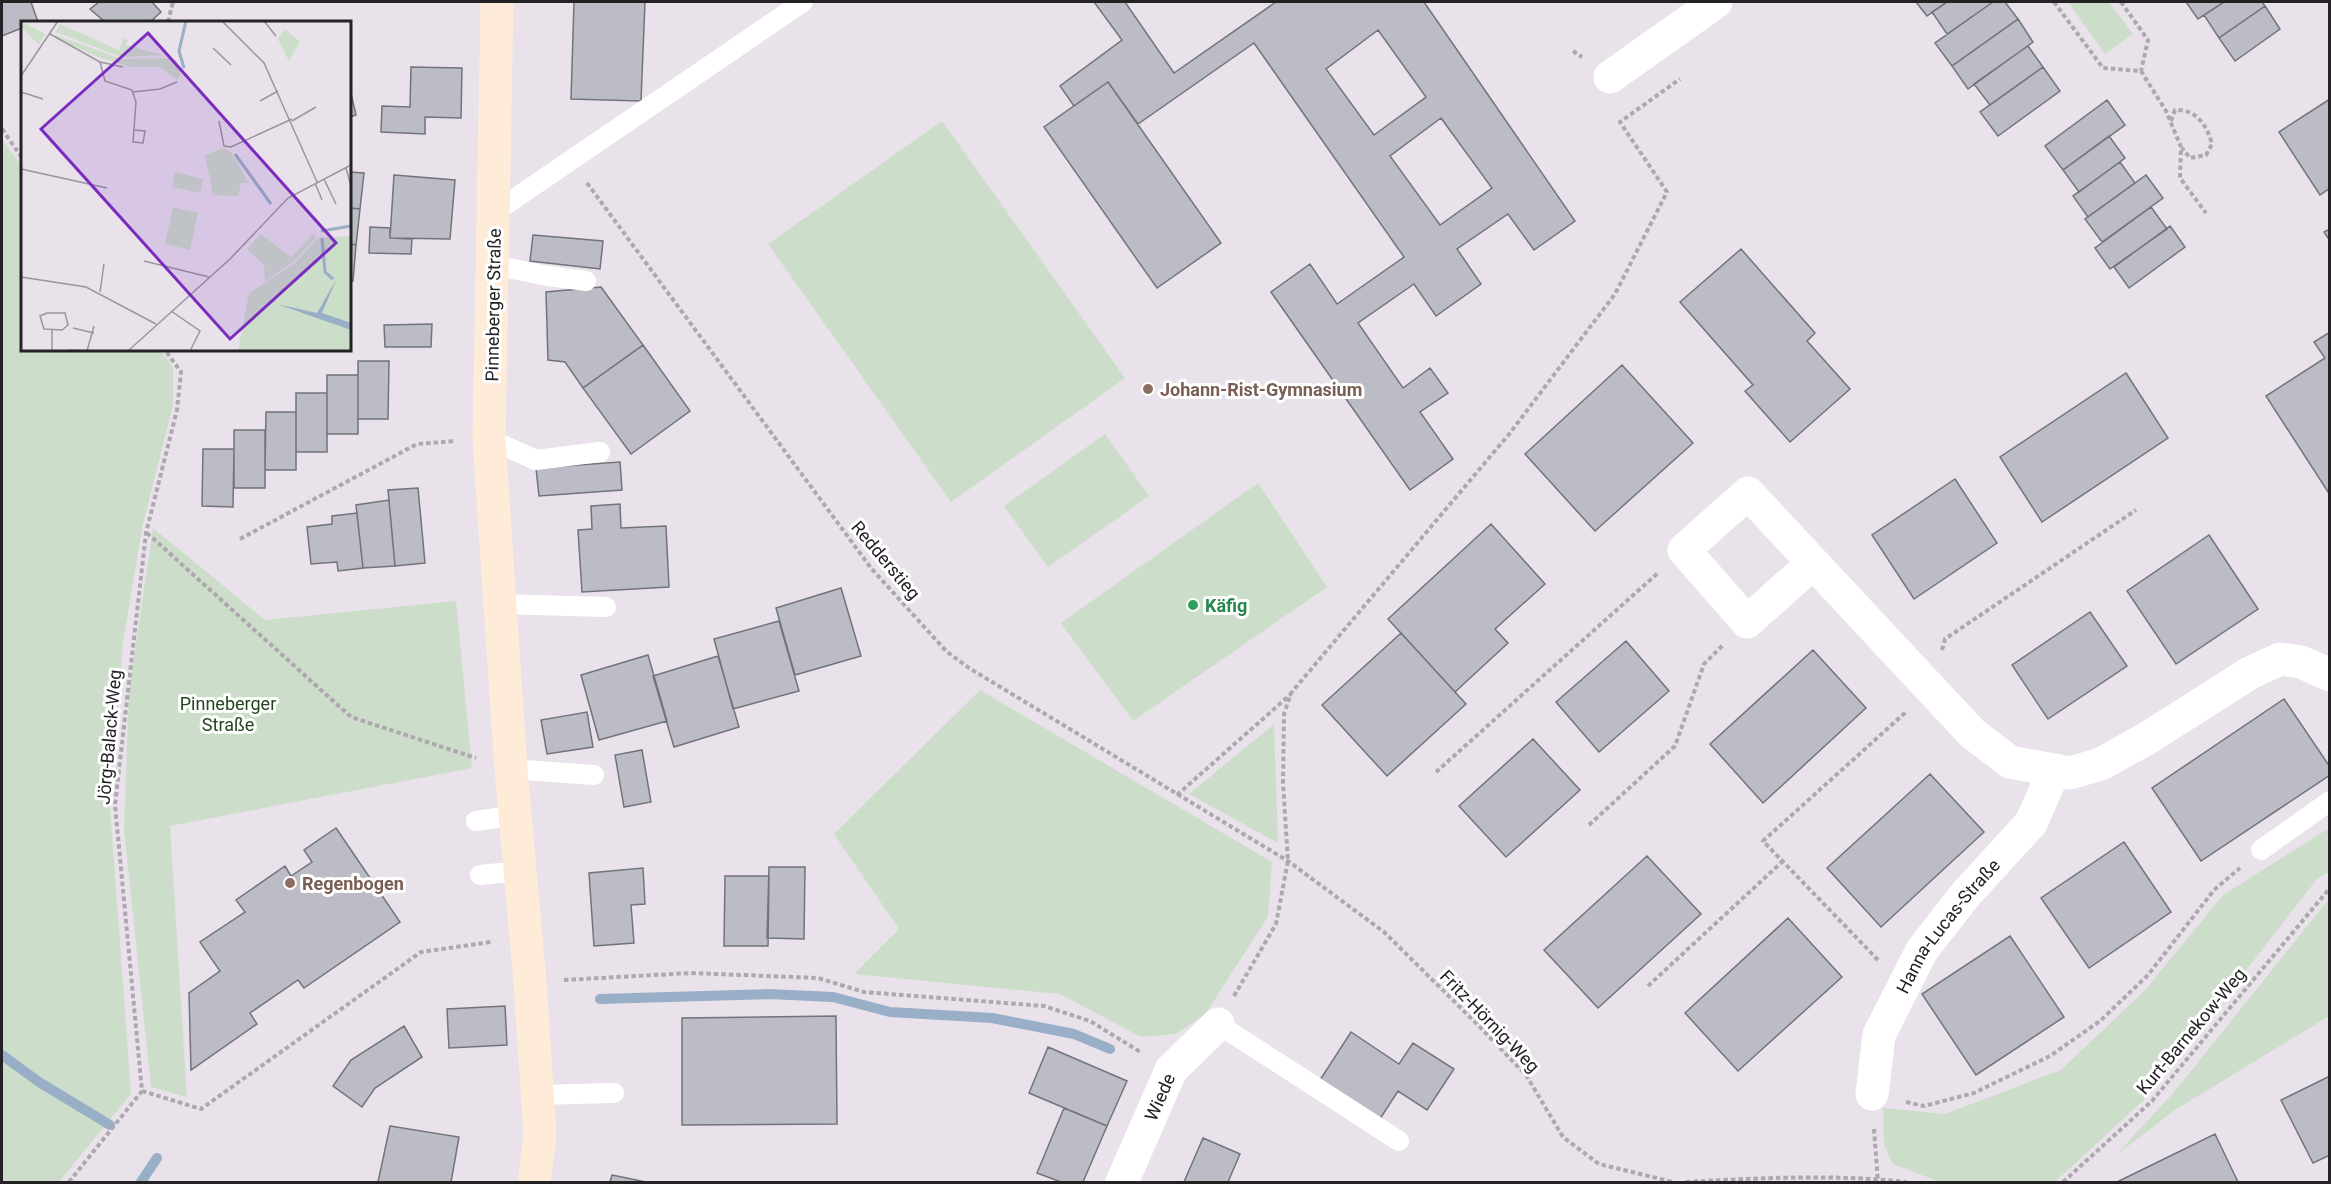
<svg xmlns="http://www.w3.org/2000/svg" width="2331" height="1184" font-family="Roboto,sans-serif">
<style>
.green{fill:#ccddc9}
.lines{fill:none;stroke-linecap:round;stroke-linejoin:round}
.stream{stroke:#99aec7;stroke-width:10}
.building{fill:#bbbcc5;stroke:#72737b;stroke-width:1.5;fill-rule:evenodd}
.path{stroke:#ada7ae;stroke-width:4;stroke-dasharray:4.5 3;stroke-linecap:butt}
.service{stroke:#fff;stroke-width:20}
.minor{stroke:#fff;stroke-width:33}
.secondary{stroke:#feecd9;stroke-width:33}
.education-dot{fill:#8d6e63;stroke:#fff;stroke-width:2}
.leisure-dot{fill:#2e9e5b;stroke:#fff;stroke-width:2}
.labels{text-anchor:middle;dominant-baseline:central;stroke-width:6;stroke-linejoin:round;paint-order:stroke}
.street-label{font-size:18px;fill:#252225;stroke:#fff}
.education-label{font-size:18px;font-weight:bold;fill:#785e54;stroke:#fff;text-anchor:start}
.leisure-label{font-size:18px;font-weight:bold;fill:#27864d;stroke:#fff;text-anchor:start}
.park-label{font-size:18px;fill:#254520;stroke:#fff}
.inset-river{fill:none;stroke:#99aec7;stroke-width:3}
.inset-road{fill:none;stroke:#9b959c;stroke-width:1.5}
.view{fill:#7b2cbf;fill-opacity:0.15;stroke:#7b2cbf;stroke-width:3}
.inset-edge{fill:none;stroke:#252225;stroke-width:3}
</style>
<rect width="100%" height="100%" fill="#e9e2eb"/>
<!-- green -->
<path class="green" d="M2068 2H2109L2133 34 2105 54Z
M942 121 1125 378 951 502 768 244Z
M2 139 22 167V350H160L173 367V405L142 528 123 642 110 807 131 1094 59 1182H2Z
M1105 434 1149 496 1048 567 1004 506Z
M1258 483 1327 587 1133 721 1061 623Z
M153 528 265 620 456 601 472 768 170 826 187 1097 151 1087 124 829 129 691Z
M980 690 1272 862 1268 916 1205 1015 1175 1034 1141 1037 1060 994 854 974 899 929 834 834Z
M1274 724 1278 843 1189 794Z
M2329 828V872L2317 879 2148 1096 2055 1182H1940L1893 1164 1884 1145 1883 1108 1945 1114 2061 1070 2146 989 2223 895Z
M2329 899V1016L2175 1110 2115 1156 2175 1091Z"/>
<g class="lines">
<!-- stream -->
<path class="stream" d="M600 999 769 994 833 997 890 1012 992 1018 1074 1034 1110 1049
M2 1055 39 1082 110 1125
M141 1182 157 1158"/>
</g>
<!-- building -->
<path class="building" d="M2 2H31L38 22H22V28L2 36Z
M99 2H152L161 12 150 22H105L90 9Z
M574 2H645L641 101 571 99Z
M1094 2H1125L1174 73 1276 2H1424L1575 221 1534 250 1508 214 1457 249 1481 284 1436 316 1414 284 1358 323 1403 388 1430 368 1448 393 1420 412 1453 459 1410 490 1271 292 1310 264 1337 304 1404 257 1254 43 1138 124 1108 82 1074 106 1060 86 1122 40ZM1378 30 1426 97 1374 135 1326 69ZM1441 118 1492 188 1440 225 1390 156Z
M1916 2H1947L1927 16Z
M1947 2H1993L1947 34 1932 12Z
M1993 2H2005L2018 19 1952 66 1935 43Z
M2186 2H2224L2198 19Z
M2224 2H2262L2265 6 2219 38 2204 15Z
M2265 6 2280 29 2235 61 2219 38Z
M2018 19 2033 42 1968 89 1952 66Z
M2028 46 2043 67 1990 105 1974 84Z
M411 67 462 68 461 118 425 117V134L381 132 382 106 410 107Z
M2043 67 2060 91 1998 136 1980 112Z
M1108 82 1221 243 1157 288 1044 127Z
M350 89 356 115 350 117Z
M2330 99V188L2320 195 2279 132Z
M2107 100 2125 125 2063 170 2045 146Z
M2109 136 2125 158 2079 192 2063 170Z
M2120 162 2135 183 2088 217 2073 196Z
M350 172 364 173 360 209 350 208Z
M394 175 455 180 450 239 390 238Z
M2146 175 2163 198 2102 242 2085 219Z
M2151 207 2167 229 2110 269 2095 248Z
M350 208 360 209 356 245 350 244Z
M2170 226 2185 247 2129 288 2114 267Z
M370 227 390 228V238L412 239 411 254 369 253Z
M2330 229V241L2324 232Z
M533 235 603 241 600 269 530 261Z
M350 244 356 245 353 281H350Z
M1741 249 1815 333 1807 341 1850 389 1790 442 1745 391 1753 385 1680 302Z
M601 287 643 345 583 388 565 362 548 360 546 292Z
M432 324 431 347H385L384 325Z
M2330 332V495L2266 396 2325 358 2314 342Z
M643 345 690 411 631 454 583 388Z
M358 361H389L388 419H358Z
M1622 365 1693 443 1595 531 1525 454Z
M2126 373 2168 438 2042 522 2000 457Z
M327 375H358V434H327Z
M296 393H327V452H296Z
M266 412H296V470H265Z
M234 430H265V488H234Z
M203 449H234L233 507 202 506Z
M620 462 622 490 539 496 536 468Z
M1955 479 1997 543 1914 599 1872 535Z
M418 488 425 563 395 566 388 490Z
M389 500 395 566 363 568 356 505Z
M620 504 621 528 666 526 669 587 582 592 578 530 592 529 591 506Z
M357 513 363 568 338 571 337 562 311 564 307 527 332 524V516Z
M1491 524 1545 584 1495 629 1508 643 1455 692 1388 619Z
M2209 535 2258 609 2176 664 2127 591Z
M841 588 861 656 795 675 776 608Z
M2090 612 2127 666 2048 719 2012 665Z
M779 621 799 691 733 709 714 639Z
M1401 633 1466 704 1387 776 1322 705Z
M1626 641 1669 691 1599 752 1556 702Z
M1813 650 1866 708 1763 803 1710 744Z
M648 655 667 721 599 740 581 675Z
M718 656 739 727 674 747 653 676Z
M2284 699 2330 767V775L2201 861 2152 788Z
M587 712 593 747 547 754 541 720Z
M1533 739 1580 790 1506 857 1459 806Z
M642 750 651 802 624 807 615 755Z
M1930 774 1984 832 1881 927 1827 868Z
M336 828 400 922 304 988 298 980 250 1013 257 1024 191 1070 189 993 220 971 200 942 245 912 236 900 285 866 291 876 312 862 304 850Z
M2124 842 2171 912 2089 968 2041 898Z
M1647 856 1701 914 1598 1008 1544 950Z
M769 867H805L804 939 767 938Z
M643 868 645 904 631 905 634 943 594 946 589 873Z
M725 876H769L768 946H724Z
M1788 918 1842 977 1738 1071 1685 1013Z
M2010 936 2064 1017 1976 1075 1922 994Z
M505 1006 507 1045 449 1048 447 1009Z
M836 1016 837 1124 682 1125V1018Z
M404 1026 422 1057 375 1088 362 1107 333 1086 351 1060Z
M1351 1032 1399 1064 1413 1043 1454 1069 1427 1110 1398 1091 1380 1119 1320 1080Z
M1048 1047 1127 1081 1107 1126 1029 1093Z
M2330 1076V1155L2313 1163 2281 1100Z
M1064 1108 1107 1126 1083 1182H1061L1037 1173Z
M390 1126 459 1137 451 1182H378Z
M2215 1134 2238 1182H2117Z
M1203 1138 1240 1154 1228 1182H1184Z
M612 1175 646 1182H610Z"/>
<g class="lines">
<!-- path -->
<path class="path" d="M2054 2 2103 68 2141 71 2166 111 2181 147 2180 178 2206 213
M2121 2 2148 40 2141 71
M168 22 173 2
M1573 51 1582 57
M2171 121 2175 110C2196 109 2207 125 2212 144L2206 155 2190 158 2182 148
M2 129 22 158
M587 183 871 568 946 651 969 668 1288 861 1384 932 1476 1023 1526 1075 1563 1137 1599 1164 1673 1182
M147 533 351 717 476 758
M240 539 417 444 456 441
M1942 650 1945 639 2136 510
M1436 772 1659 572
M1177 795 1291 694
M1589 825 1675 746 1704 664 1723 645
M1878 960 1763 841 1906 712
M564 980 691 973 818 978 864 992 1044 1006 1090 1021 1142 1053
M1648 986 1783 861
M1234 996 1276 924 1288 861 1283 783 1284 714 1291 693 1510 433 1615 294 1667 192 1620 122 1680 79
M142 1091 201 1109 421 952 491 942
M1906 1102 1924 1106 1974 1093 2050 1056 2100 1021 2148 975 2214 890 2240 868
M1874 1129 1878 1182
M69 1182 142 1091 115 805 146 533 177 410 181 372 165 350
M1686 1182C1759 1178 1833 1174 1906 1182
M2063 1182 2152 1101 2330 888"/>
<!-- service -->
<path class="service" d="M495 212 803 2
M493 265 548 276 586 281
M489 439 536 460 600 452
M500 604 606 607
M511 769 594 775
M476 821 515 815
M2261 850 2330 801
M480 875 520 871
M1218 1024 1399 1141
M537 1095 614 1093"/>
<!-- minor -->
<g class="minor">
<path d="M1610 77 1716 2"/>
<path d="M1813 563 1747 622 1684 550 1748 493 1972 733 2010 762 2070 773 2101 764 2146 739 2250 673 2280 659 2301 662 2330 675"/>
<path id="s1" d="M1872 1094 1879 1035 1922 950 1966 894 2031 823 2054 771"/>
<path id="s2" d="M1122 1182 1171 1070 1218 1024"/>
</g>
<!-- secondary -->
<path class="secondary" d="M497 2 489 439 511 769 530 982 540 1135 534 1182"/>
</g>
<!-- markers -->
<g class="education-dot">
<circle cx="1148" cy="389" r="6"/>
<circle cx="290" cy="883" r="6"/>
</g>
<circle class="leisure-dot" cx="1193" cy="605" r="6"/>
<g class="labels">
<!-- street labels -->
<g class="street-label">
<text transform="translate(493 305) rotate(-89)">Pinneberger Straße</text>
<text transform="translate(886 560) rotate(50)">Redderstieg</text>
<text transform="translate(109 737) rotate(-85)">Jörg-Balack-Weg</text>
<text stroke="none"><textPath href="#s1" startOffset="189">Hanna-Lucas-Straße</textPath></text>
<text transform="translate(1490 1021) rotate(46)">Fritz-Hörnig-Weg</text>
<text transform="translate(2191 1031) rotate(-50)">Kurt-Barnekow-Weg</text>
<text stroke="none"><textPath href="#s2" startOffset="93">Wiede</textPath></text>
</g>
<!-- education labels -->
<g class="education-label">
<text x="1160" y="389">Johann-Rist-Gymnasium</text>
<text x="302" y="883">Regenbogen</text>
</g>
<!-- leisure labels -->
<g class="leisure-label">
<text x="1205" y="605">Käfig</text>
</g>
<!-- park labels -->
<g class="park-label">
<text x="228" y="703">Pinneberger<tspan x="228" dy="21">Straße</tspan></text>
</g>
</g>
<!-- overview -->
<g transform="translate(21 21)">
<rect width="330" height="330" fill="#e9e2eb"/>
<path d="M3 2 24 13 18 24 0 6ZM39 3 98 29 103 17 107 19 105 24 142 34 100 36 35 11ZM264 8 279 21 268 40 257 18ZM34 14 101 38 149 37 156 40 160 53 156 59 138 46H110L80 37 35 18ZM203 127 210 131 228 162H220L217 175 192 174 184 134ZM154 151 182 158 179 172 151 166ZM152 186 177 192 169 229 144 223ZM293 212 295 216 274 239 244 261 243 244 226 228 240 213 270 236ZM330 215V330H217L228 272 273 243 297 217Z" fill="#ccddc9"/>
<path d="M315 259 301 292 330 302V309L256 283 296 292Z" fill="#99aec7"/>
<path class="inset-river" d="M163 47 158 30 165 0M214 133 250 183M300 210 330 205M301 217 304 251 312 258"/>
<path class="inset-road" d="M201 0 243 42 296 161M243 0 255 15M29 13 79 41 84 60 111 69 115 81 112 121 122 122 124 110 113 109M192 27 210 44M79 41 102 46M0 55 37 0M0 71 22 78M112 71 139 68 156 61M239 80 257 70M198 100 203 125 210 126 271 98M271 100 295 86M325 147 330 165M0 148 86 167M303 158 315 183M294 162 301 179M123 240 188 256M0 256 65 266 135 303M79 271 83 243M150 290 179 310 169 330M26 292H44L47 304 41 309 23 308 19 295ZM52 307 73 312M48 329 67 330M31 330V309M66 330 73 305M107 330 209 238 267 177 330 144"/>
<path class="view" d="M127 12 315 222 209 318 20 108Z"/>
<rect width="330" height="330" class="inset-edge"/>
</g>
<!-- border -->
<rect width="2331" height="1184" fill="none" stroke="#252225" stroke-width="6"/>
</svg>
